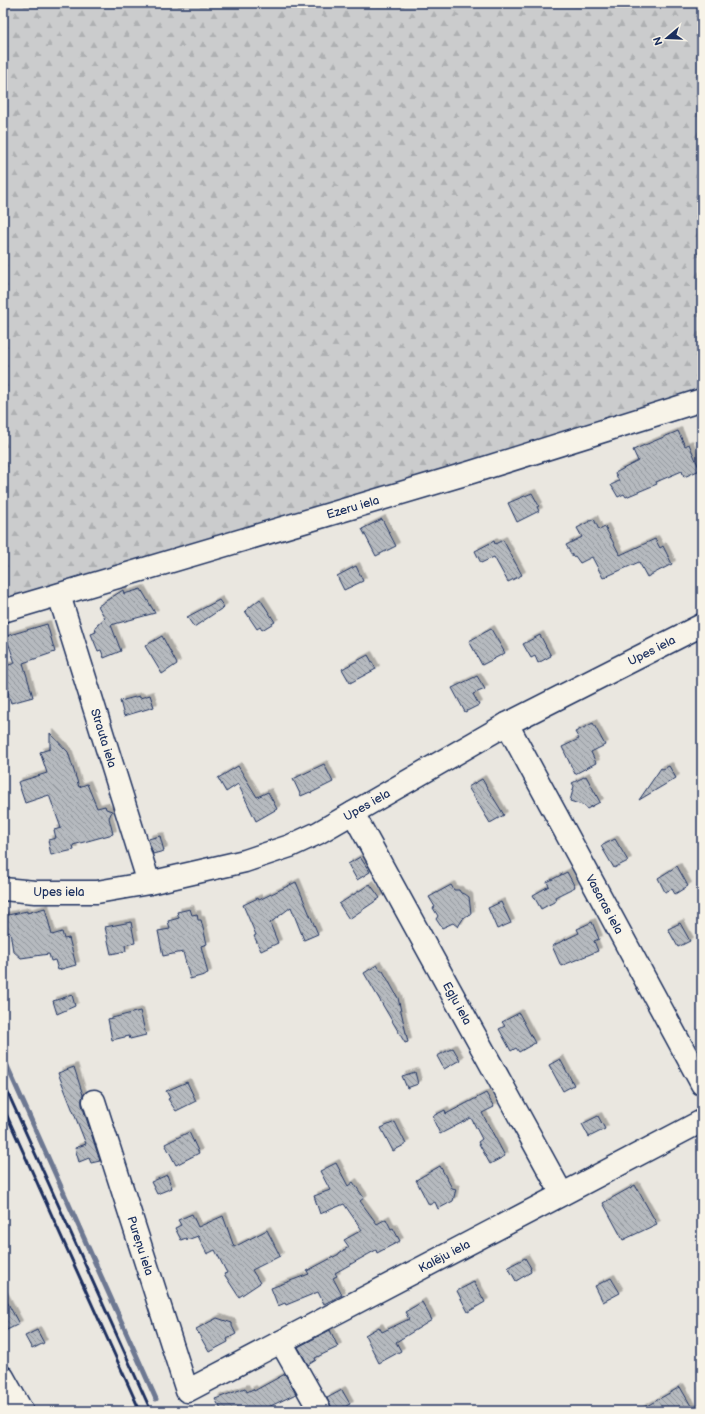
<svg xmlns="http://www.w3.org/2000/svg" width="705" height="1414" font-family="'Balsamiq Sans',sans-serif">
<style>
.forest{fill:url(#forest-firs);stroke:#737e96}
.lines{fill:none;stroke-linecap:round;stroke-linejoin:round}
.stream{stroke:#6d7892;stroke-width:5}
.building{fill:url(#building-back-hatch);stroke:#1b2f5e;filter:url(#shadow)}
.minor-casing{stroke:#1b2f5e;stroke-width:25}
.minor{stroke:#f7f3e8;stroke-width:22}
.rail{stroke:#1b2f5e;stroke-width:3}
.labels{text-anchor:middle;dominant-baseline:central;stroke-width:4;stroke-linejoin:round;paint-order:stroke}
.street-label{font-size:12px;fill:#1b2f5e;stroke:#f7f3e8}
</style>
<defs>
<pattern id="forest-firs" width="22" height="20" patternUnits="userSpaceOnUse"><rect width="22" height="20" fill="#cbcccd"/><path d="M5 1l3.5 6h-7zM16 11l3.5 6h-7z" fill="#aeb0b2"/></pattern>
<pattern id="building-back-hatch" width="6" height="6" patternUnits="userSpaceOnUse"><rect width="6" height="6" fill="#b6babf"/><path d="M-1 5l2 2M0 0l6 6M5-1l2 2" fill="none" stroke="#93989e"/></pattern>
<filter id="shadow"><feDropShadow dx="3.5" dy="-3.5" stdDeviation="0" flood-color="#0004"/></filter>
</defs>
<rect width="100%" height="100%" fill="#eae7e0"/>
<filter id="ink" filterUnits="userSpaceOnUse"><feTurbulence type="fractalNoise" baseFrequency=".025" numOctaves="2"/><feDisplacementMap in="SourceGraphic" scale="8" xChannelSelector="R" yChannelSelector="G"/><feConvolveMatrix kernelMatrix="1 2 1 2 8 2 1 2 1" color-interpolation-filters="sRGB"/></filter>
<g filter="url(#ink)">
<!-- forest -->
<path class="forest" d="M3 3H702V392L3 607Z"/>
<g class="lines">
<!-- stream -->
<path class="stream" d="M3 1057 156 1399"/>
</g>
<!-- building -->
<path class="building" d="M678 431 685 446 689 444 700 470 684 477 682 471 656 482 657 484 626 497 624 494 618 497 611 485 619 481 615 473 638 461 633 450Z
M532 493 539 506 537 507 539 511 517 522 508 503Z
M382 519 396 546 376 556 362 529Z
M594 519 599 530 605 527 620 555 655 539 660 548 663 546 672 564 647 577 639 562 603 578 592 557 580 563 575 556 573 557 566 545 582 537 577 528Z
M503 540 522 575 508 582 494 557 481 563 475 551 494 541 495 544Z
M356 566 363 581 344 590 337 576Z
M141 589 155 613 111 625 121 651 104 658 101 650 98 651 91 634 96 632 95 627 105 618 98 606 123 590 124 594Z
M260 599 275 622 262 630 260 627 257 629 245 611Z
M219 600 224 607 194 627 187 617Z
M47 624 55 652 23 663 33 697 11 703 3 678V667L15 663 6 636Z
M491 629 505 653 482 665 469 641Z
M540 635 551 656 538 663 535 656 531 658 523 644Z
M162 636 177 664 162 674 145 646Z
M368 655 376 669 350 683 342 669Z
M477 676 485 689 473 694 479 705 465 712 452 688Z
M150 695 154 707 124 716 120 701 139 696 140 698Z
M593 723 605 745 591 752 596 763 575 774 562 747 579 739 575 732Z
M50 733 68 752 79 787 87 784 97 808 105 806 106 809 112 811 109 818 113 834 73 845 74 850 51 855 48 840 56 838 54 830 61 828 49 795 25 803 18 782 47 773 40 752 50 749Z
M324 764 333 782 311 793 310 792 301 796 293 779Z
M238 766 257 797 268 792 277 809 256 821 238 784 226 792 218 778Z
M669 766 676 778 639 800 661 768 663 769Z
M586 776 600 802 587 809 585 806 570 801 574 786 572 783Z
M482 779 504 815 490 823 468 787Z
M160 836 164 851 153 854 148 839Z
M615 839 628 861 614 868 601 846Z
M360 857 370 872 357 880 348 864Z
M677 866 688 886 675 894 672 889 665 892 658 878Z
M567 872 575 887 555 897 556 901 541 909 533 895 549 886 547 882Z
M296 882 318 934 304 940 291 907 270 923 278 943 261 951 254 936 256 935 243 905 258 898 259 900Z
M370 884 380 898 349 919 339 904Z
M451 885 454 890H459L461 893 465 894 469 897 471 914 464 917 458 927 453 923 442 928 436 919 438 916 433 908 435 907 429 897Z
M501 902 511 923 497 929 488 908Z
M45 908 52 935 62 932 64 939 69 938 76 965 58 970 55 960 51 961 49 954 21 958 13 951 10 932 5 934 3 925V916L27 911V913Z
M190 909 192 915 197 914 198 920H201L207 944 201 946 208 974 190 979 183 952 163 956 158 931 170 929 168 921 179 918 177 912Z
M131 922 135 943 125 945 126 951 111 954 105 927Z
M592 922 599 939 594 941 598 951 561 966 552 946 579 933 577 929Z
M680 923 690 941 678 947 668 929Z
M377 965 381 971H383L398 998 408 1042 405 1043 364 973Z
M72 995 75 1006 57 1014 53 1001Z
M140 1011 146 1035 130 1039 129 1036 112 1040 108 1019Z
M519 1013 535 1043 519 1052 516 1048 511 1051 499 1029 505 1026 502 1022Z
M453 1048 460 1060 444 1069 437 1056Z
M560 1059 574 1085 563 1091 549 1065Z
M74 1067 83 1095 82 1099V1105L100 1161 91 1163 89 1158 79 1162 75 1148 86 1144 58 1073Z
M415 1072 418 1084 407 1088 402 1076Z
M187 1082 196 1101 176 1111 168 1099 170 1098 166 1091Z
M486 1093 494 1107 482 1113 505 1156 490 1164 478 1142 482 1139 471 1118 440 1134 433 1119 434 1118 433 1116 445 1110 446 1114Z
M598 1116 605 1129 589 1137 582 1124Z
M395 1122 406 1144 393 1151 381 1128Z
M189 1132 199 1153 176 1165 165 1144Z
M336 1163 348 1186 353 1182 364 1198 360 1201 377 1224 386 1219 391 1229 393 1228 400 1241 377 1253 376 1250 335 1273 337 1276 333 1278 342 1295 324 1304 318 1292 286 1305 285 1303 278 1306 271 1288 309 1274 307 1271 339 1254V1253L349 1247 344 1240 362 1230 344 1204 320 1214 314 1196 330 1190 320 1171Z
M440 1166 452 1188 456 1189 453 1201 438 1209 435 1202 429 1205 416 1180Z
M167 1175 172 1188 157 1194 151 1182Z
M635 1185 657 1224 623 1240 603 1203Z
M192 1214 198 1227 223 1216 234 1247 267 1230 280 1256 252 1270 260 1283 239 1297 224 1274 227 1273 215 1250 207 1254 198 1236 187 1240 186 1238 181 1240 175 1228 181 1225 178 1220Z
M525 1258 531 1268 530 1269 531 1272 516 1281 508 1267Z
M611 1278 620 1293 603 1302 595 1286Z
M474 1282 485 1302 468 1312 457 1291Z
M3 1294 19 1324 3 1332Z
M422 1302 432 1320 396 1342 401 1351 379 1363 365 1335 379 1327 382 1332 409 1319 405 1312Z
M217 1318 232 1323V1326L236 1334 227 1339 228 1342 209 1352 196 1329Z
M37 1330 44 1343 32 1349 25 1336Z
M330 1330 338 1347 315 1358 316 1360 308 1365 298 1347Z
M285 1374 296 1394 260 1411H222L215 1399 245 1388 247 1392 253 1389 254 1391Z
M680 1387 694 1411H638Z
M342 1390 350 1404 337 1411H332L327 1398Z"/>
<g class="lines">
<!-- minor casing -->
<g class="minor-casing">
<g id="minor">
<path id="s1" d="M59 595 149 883"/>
<path id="s2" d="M3 611 472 472 702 400"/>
<path id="s3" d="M507 724 702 1084"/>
<path id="s4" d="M353 813 562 1194"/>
<path id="s5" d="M3 889 35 892H97L149 883 245 861 290 846 318 833 507 724 702 625"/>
<path id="s6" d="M94 1101 187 1391 702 1121"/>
<path d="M281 1342 320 1411"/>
<path d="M3 1377 22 1411"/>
</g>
</g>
<!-- minor -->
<use href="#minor" class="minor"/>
<!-- rail -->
<path class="rail" d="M3 1082 151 1411
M3 1107 140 1411"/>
</g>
</g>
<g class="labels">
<!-- street labels -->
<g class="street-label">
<text stroke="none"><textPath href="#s2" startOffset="365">Ezeru iela</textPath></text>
<text stroke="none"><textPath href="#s5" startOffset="704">Upes iela</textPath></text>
<text stroke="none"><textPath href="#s1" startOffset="150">Strauta iela</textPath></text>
<text stroke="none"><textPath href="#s5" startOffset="380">Upes iela</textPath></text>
<text stroke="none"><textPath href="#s5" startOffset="56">Upes iela</textPath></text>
<text stroke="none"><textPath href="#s3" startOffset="205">Vasaras iela</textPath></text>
<text stroke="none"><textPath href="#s4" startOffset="217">Egļu iela</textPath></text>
<text stroke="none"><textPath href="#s6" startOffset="152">Pureņu iela</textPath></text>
<text stroke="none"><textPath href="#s6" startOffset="595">Kalēju iela</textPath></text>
</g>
</g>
<!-- margin -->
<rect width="705" height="1414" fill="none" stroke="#f7f3e8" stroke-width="16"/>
<rect x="8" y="8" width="689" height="1398" fill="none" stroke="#1b2f5e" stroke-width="1.5" filter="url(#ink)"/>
<!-- north arrow -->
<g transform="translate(667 38) rotate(251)" stroke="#f7f3e8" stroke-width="3" paint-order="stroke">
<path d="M0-3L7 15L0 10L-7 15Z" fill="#1b2f5e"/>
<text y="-6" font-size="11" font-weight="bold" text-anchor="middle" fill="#1b2f5e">N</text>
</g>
</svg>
